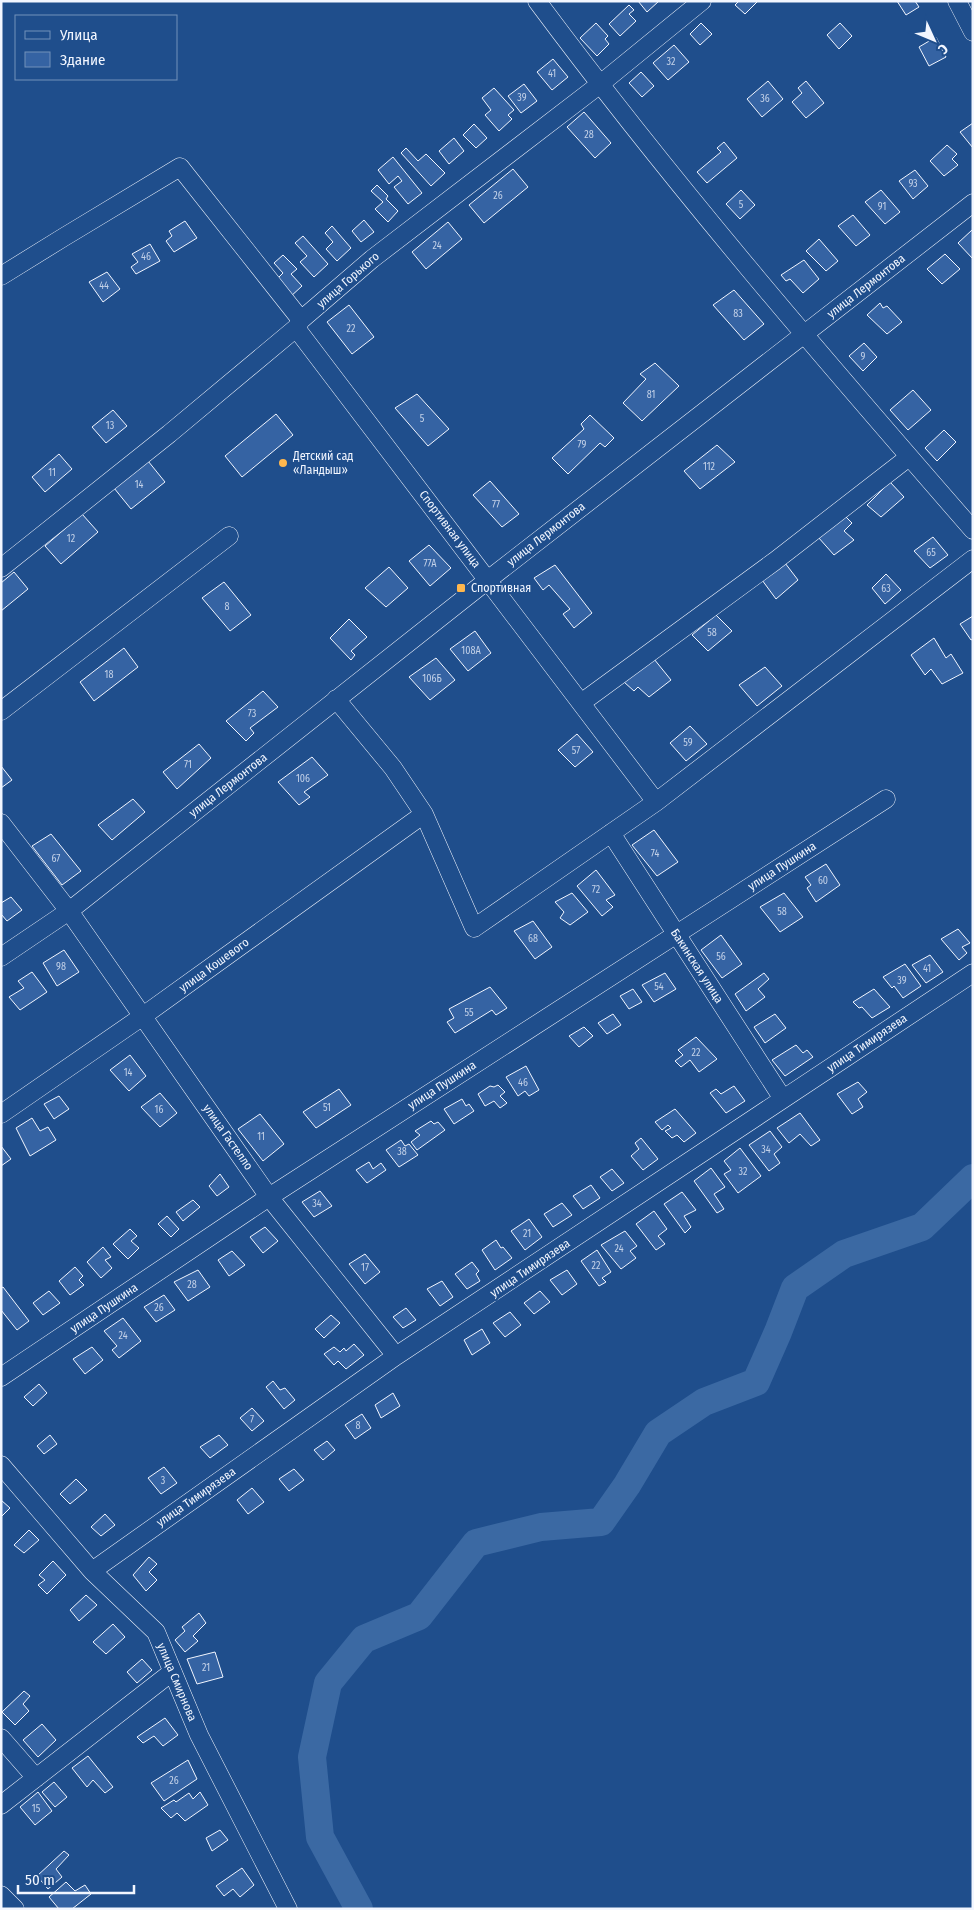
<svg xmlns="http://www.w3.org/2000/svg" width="974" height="1910" font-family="'Fira Sans Condensed',sans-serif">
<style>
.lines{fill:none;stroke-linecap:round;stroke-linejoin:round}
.river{stroke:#3b69a3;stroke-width:28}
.building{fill:#3563a3;stroke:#f2f6ff}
.minor-casing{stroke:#f2f6ff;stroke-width:19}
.minor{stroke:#1f4e8c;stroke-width:18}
.poi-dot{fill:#ffb74d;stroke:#1f4e8c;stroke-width:2}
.labels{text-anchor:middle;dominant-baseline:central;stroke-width:4;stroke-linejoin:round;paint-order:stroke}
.number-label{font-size:10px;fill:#c3d1e8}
.street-label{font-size:12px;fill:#f2f6ff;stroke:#1f4e8c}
.poi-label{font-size:12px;fill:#f2f6ff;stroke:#1f4e8c;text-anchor:start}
</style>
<rect width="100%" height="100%" fill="#1f4e8c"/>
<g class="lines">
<!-- river -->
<path class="river" d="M359 1909 320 1837 312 1757 328 1683 364 1639 419 1616 476 1543 541 1527 601 1522 627 1485 658 1433 704 1402 756 1382 778 1332 795 1288 844 1254 922 1227 973 1178"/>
</g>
<!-- building -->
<path class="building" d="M638 1H659L647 12Z
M739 1H758L745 14 735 5Z
M897 1H915L919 7 906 15Z
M629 5 634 10 629 14 636 21 620 36 609 24Z
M596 23 608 36 605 39 609 44 597 56 580 38Z
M701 23 712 34 700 45 690 34Z
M840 23 852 36 839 49 827 35Z
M936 37 946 57 929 66 919 47Z
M674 45 689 62 668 80 653 63Z
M553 59 568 77 552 90 537 72Z
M641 72 654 86 642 97 629 83Z
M768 81 783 99 762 117 747 99Z
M806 81 824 103 806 118 792 102 802 93 798 88Z
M524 84 537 101 521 113 508 96Z
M494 88 514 110 508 115 512 119 499 131 485 115 491 110 482 98Z
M584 112 611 143 595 158 567 127Z
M973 123V148L960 132Z
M474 124 487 138 476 148 463 135Z
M454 138 464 151 449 164 439 151Z
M724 142 737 158 707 183 697 172 721 152 717 148Z
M947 145 957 154 952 159 958 165 944 176 930 161Z
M406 148 418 161 426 154 445 173 431 186 401 153Z
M393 157 422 193 408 204 394 187 402 181 398 176 389 184 378 170Z
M513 169 528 187 484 223 469 205Z
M915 170 928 186 913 199 899 181Z
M377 185 388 196 386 199 398 211 388 222 375 209 383 202 371 191Z
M741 190 755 205 740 219 726 204Z
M881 190 900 212 885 224 865 202Z
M853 215 870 235 856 246 838 226Z
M364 220 374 232 361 242 352 231Z
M185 221 197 238 174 252 166 241 172 236 169 231Z
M448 222 462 239 426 269 412 252Z
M332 226 351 248 337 261 326 249 333 242 325 233Z
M972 230H973V259L958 243Z
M303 236 328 264 314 277 300 262 307 256 295 243Z
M819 239 838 261 826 271 806 251Z
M150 244 160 261 136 274 131 267 138 262 132 254Z
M945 254 960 269 942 284 927 269Z
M283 255 297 269 291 274 302 286 289 298 274 282 283 273 274 263Z
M804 260 819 279 803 293 790 279 786 281 781 275Z
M107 272 120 289 103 302 89 282Z
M734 290 764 324 744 340 713 305Z
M880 303 883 308 887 306 902 322 887 334 867 315Z
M349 305 374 337 352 354 327 322Z
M864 343 877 357 863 371 849 356Z
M655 363 679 386 642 421 623 403 646 379 640 374Z
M913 390 931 410 908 430 890 410Z
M417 394 449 429 428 446 395 408Z
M113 410 127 426 106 443 92 427Z
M276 414 293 435 242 477 225 456Z
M590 415 614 438 605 447 600 443 568 474 552 458 584 429 581 424Z
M944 430 956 442 937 461 925 448Z
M717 445 735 462 700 489 684 471Z
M59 454 72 469 45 492 32 477Z
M148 461 165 482 131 509 114 488Z
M490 481 519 514 502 527 473 495Z
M890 482 904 497 881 517 867 505Z
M82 514 98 532 61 564 45 546Z
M845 516 852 523 844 531 854 540 834 555 818 537Z
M933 537 948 555 930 568 914 551Z
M429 545 451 568 430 586 409 561Z
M785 563 798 580 776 599 762 580Z
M555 565 592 613 574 628 563 614 570 609 549 585 543 590 534 578Z
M389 567 408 588 386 607 365 588Z
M14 572 28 589 1 611V583Z
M886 574 901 590 885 604 872 588Z
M224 582 251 615 230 631 202 598Z
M716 615 732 631 708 651 692 635Z
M973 616V639L971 640 960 624Z
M349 619 367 637 351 651 355 655 351 660 330 638Z
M475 631 491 653 468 671 450 649Z
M934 638 946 658 951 654 963 673 942 684 931 669 925 675 911 655Z
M124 648 138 667 94 701 80 682Z
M436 658 455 680 430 700 409 677Z
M654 659 671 680 649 697 638 687 634 691 624 682Z
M765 667 782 686 757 706 739 685Z
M263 691 278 707 250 728 254 733 246 741 226 721Z
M690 726 707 744 686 761 670 743Z
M577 734 593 752 575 767 558 750Z
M199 744 211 758 177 789 163 772Z
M312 757 328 775 304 792 310 797 299 805 278 782Z
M1 766 12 780 1 788Z
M133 799 145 812 112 840 98 825Z
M654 830 678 862 657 876 632 845Z
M51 834 81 871 62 885 32 846Z
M826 864 840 885 816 902 807 888 811 885 805 877Z
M596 870 615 895 606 900 613 907 602 916 577 886Z
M572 893 588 912 570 925 560 918 564 912 555 902Z
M784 893 803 917 780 932 760 907Z
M11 897 22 910 7 921 1 914V903Z
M533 921 552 947 535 959 514 931Z
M958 929 970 943 962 947 967 953 959 960 941 939Z
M721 935 742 964 722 978 701 950Z
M64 950 79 972 57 986 43 963Z
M930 955 943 972 926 983 912 965Z
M905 964 921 986 903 998 894 986 892 988 883 977Z
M32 972 47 992 20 1010 9 997 24 988 18 981Z
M665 973 676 989 654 1002 642 985Z
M764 973 769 979 758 989 765 997 746 1011 735 994Z
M490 987 507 1008 496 1015 492 1010 455 1033 447 1022 454 1018 449 1009Z
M633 989 642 1002 629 1009 620 996Z
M874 989 890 1007 872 1018 862 1007 859 1008 853 1002Z
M613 1014 621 1025 607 1034 598 1023Z
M775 1014 786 1028 765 1043 754 1027Z
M584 1027 593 1036 579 1047 569 1036Z
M696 1037 717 1059 699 1072 690 1060 681 1067 675 1061 683 1055 678 1050Z
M796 1045 803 1053 807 1050 813 1057 785 1076 772 1060Z
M130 1055 146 1076 129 1091 110 1070Z
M526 1066 539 1090 529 1096 525 1091 518 1096 506 1077Z
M858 1082 867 1092 858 1099 863 1107 852 1114 837 1094Z
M498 1085 505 1092 500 1096 507 1103 500 1108 494 1101 485 1106 478 1094 490 1086 494 1087Z
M734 1086 745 1101 726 1113 710 1093 716 1089 721 1094Z
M339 1089 351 1105 316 1128 303 1112Z
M160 1093 177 1113 160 1127 141 1107Z
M59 1096 69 1109 54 1119 44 1104Z
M462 1099 466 1106 469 1104 474 1111 454 1124 444 1109Z
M675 1109 696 1133 684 1142 677 1135 672 1138 665 1131 671 1128 668 1125 662 1130 655 1122Z
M800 1113 820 1140 811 1146 800 1134 789 1143 777 1128Z
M260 1114 284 1144 263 1161 238 1129Z
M32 1118 40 1131 48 1127 56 1140 30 1156 16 1128Z
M431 1121 434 1124 438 1122 445 1130 417 1150 411 1142 420 1135 415 1131Z
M770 1131 782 1147 774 1154 780 1163 769 1171 749 1145Z
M641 1138 658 1159 643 1170 631 1156 639 1149 635 1143Z
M401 1140 405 1146 409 1144 418 1155 399 1167 386 1150Z
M1 1146 11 1159 1 1166Z
M740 1148 761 1176 738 1193 724 1174 731 1170 724 1161Z
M369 1162 373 1169 381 1163 386 1170 367 1183 356 1170Z
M711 1168 725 1187 714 1194 724 1209 717 1213 694 1181Z
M612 1169 624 1183 612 1191 600 1177Z
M220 1174 229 1187 217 1196 209 1186Z
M591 1185 600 1198 583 1209 573 1196Z
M320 1191 332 1206 314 1217 302 1202Z
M682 1192 696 1210 684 1216 691 1227 685 1233 664 1204Z
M193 1200 200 1207 183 1221 176 1212Z
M562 1203 572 1215 553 1227 544 1214Z
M654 1211 667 1229 658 1236 665 1244 656 1250 636 1224Z
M167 1216 179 1229 171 1237 158 1224Z
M529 1219 542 1237 525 1250 511 1231Z
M265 1227 278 1241 263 1253 250 1237Z
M130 1229 137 1236 131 1241 139 1248 128 1259 113 1244Z
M625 1231 637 1246 630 1251 636 1258 621 1269 601 1245Z
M496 1240 501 1248 503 1247 512 1258 495 1270 482 1250Z
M103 1247 111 1257 105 1260 112 1268 101 1278 87 1262Z
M597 1250 611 1272 602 1278 606 1282 599 1286 581 1261Z
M232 1251 245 1265 229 1276 218 1260Z
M365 1254 380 1272 365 1284 349 1264Z
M472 1262 479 1271 476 1274 480 1281 467 1289 455 1274Z
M75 1267 83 1276 79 1280 84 1285 70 1295 59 1281Z
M198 1270 210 1287 188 1301 174 1282Z
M567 1270 577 1284 562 1295 550 1280Z
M442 1281 453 1297 440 1306 427 1289Z
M3 1287 29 1321 17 1330 1 1310V1288Z
M49 1291 60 1303 43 1315 33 1303Z
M540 1291 550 1302 534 1314 524 1303Z
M164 1295 175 1310 156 1322 144 1307Z
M406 1308 416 1320 403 1328 393 1317Z
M510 1312 521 1325 505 1337 493 1323Z
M331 1315 340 1323 324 1338 315 1329Z
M123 1318 141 1341 119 1358 112 1350 117 1346 104 1331Z
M482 1329 490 1343 472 1355 464 1340Z
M354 1344 364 1355 346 1369 338 1361 334 1365 324 1354 334 1347 340 1352 344 1348 346 1351Z
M92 1347 103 1360 85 1374 73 1359Z
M273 1381 280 1390 285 1388 295 1400 284 1409 266 1387Z
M39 1384 47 1393 33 1406 24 1397Z
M393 1393 400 1406 381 1418 375 1405Z
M252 1408 264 1421 252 1431 240 1418Z
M362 1414 371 1428 355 1439 345 1425Z
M50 1435 57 1444 44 1454 37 1446Z
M219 1435 228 1445 210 1458 200 1447Z
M327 1441 335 1450 323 1460 314 1450Z
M164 1467 177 1483 161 1494 148 1478Z
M294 1469 304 1480 289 1491 279 1479Z
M76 1479 87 1490 70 1504 60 1494Z
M252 1488 264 1502 248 1514 237 1500Z
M1 1500 10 1508 1 1517Z
M105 1514 115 1525 101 1536 91 1527Z
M29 1530 39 1540 24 1553 14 1545Z
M149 1557 157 1564 149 1572 157 1580 146 1591 133 1575Z
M53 1561 66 1575 47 1594 38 1585 45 1580 39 1575Z
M86 1595 97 1605 79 1621 70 1610Z
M199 1613 206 1623 193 1636 198 1641 185 1652 175 1640 185 1631 182 1627Z
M113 1624 125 1637 106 1654 93 1642Z
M215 1652 223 1677 197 1684 187 1659Z
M142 1659 152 1670 137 1683 127 1672Z
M24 1691 30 1696 23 1704 29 1711 15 1725 2 1712Z
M165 1718 178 1735 163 1746 154 1736 143 1743 137 1737Z
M42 1724 56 1740 38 1757 23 1740Z
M88 1756 113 1787 105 1793 93 1780 87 1787 72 1768Z
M188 1760 197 1779 164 1801 151 1783Z
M54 1782 67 1797 55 1807 42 1792Z
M38 1792 52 1811 35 1825 20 1807Z
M200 1792 208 1805 185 1821 177 1813 171 1818 161 1808 174 1800 176 1802 189 1793 193 1799Z
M220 1830 228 1840 212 1851 206 1838Z
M64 1851 69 1855 56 1869 62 1877 48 1889 37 1876Z
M242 1868 254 1885 240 1897 233 1889 224 1896 216 1886Z
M66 1882 75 1891 85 1885 91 1894 72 1909H59L49 1897Z"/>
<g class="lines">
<!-- minor casing -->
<g class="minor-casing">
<path id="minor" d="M537 1C673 184 823 358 973 530
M957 1 973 32
M1 276 64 237 180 167 301 320
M296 328 656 802
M1 568 169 434 296 328 301 320 372 259 599 85 702 1
M336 699 393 768 424 814 474 928 656 802 973 559
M581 703 775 561 909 457
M1 711 229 536
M1 823 69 911 269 1197 396 1356
M611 833 783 1099
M1 957 69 911 489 579 973 203
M1 1114 143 1016 424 814
M1 1377 269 1197 886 799
M1 1465 92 1571 156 1632 199 1735 288 1909
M92 1571 396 1356 973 973
M1 1738 36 1778
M1 1805 172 1672
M1 1895 15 1909"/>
</g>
<!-- minor -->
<use href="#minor" class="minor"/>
</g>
<!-- markers -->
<g class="poi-dot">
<circle cx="283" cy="463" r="5"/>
<rect x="456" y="583" width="10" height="10" rx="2.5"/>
</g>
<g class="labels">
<!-- number labels -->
<g class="number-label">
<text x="671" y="62">32</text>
<text x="552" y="74">41</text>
<text x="522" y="98">39</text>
<text x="765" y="99">36</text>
<text x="589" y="135">28</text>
<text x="913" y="184">93</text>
<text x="498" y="196">26</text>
<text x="741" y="205">5</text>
<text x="882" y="207">91</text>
<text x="437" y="246">24</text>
<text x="146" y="257">46</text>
<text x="104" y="286">44</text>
<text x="738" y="314">83</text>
<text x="351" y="329">22</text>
<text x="863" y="357">9</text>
<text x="651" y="395">81</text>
<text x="422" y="419">5</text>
<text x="110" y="426">13</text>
<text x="582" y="445">79</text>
<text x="709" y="467">112</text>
<text x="52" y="473">11</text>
<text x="139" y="485">14</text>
<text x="496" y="505">77</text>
<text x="71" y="539">12</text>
<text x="931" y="553">65</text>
<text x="430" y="564">77А</text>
<text x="886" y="589">63</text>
<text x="227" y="607">8</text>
<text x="712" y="633">58</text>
<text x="471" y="651">108А</text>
<text x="109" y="675">18</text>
<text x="432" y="679">106Б</text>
<text x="252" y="714">73</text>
<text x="688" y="743">59</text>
<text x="576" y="751">57</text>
<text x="188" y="765">71</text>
<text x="303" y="779">106</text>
<text x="655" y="854">74</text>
<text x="56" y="859">67</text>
<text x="823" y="881">60</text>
<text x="596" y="890">72</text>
<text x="782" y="912">58</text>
<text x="533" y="939">68</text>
<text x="721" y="957">56</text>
<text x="61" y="967">98</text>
<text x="927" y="969">41</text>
<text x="902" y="981">39</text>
<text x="659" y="987">54</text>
<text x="469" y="1013">55</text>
<text x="696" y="1053">22</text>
<text x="128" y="1073">14</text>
<text x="523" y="1083">46</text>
<text x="327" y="1108">51</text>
<text x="159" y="1110">16</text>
<text x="261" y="1137">11</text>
<text x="766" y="1150">34</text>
<text x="402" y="1152">38</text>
<text x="743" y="1172">32</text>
<text x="317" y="1204">34</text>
<text x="527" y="1234">21</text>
<text x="619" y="1249">24</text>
<text x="596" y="1266">22</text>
<text x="365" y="1268">17</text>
<text x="192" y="1285">28</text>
<text x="159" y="1308">26</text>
<text x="123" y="1336">24</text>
<text x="252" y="1420">7</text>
<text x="358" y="1426">8</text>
<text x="163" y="1481">3</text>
<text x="206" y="1668">21</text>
<text x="174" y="1781">26</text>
<text x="36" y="1809">15</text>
</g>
<!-- street labels -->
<g class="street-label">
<text transform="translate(348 280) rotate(-41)">улица Горького</text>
<text transform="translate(866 286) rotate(-38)">улица Лермонтова</text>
<text transform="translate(450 529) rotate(53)">Спортивная улица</text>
<text transform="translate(546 534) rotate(-38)">улица Лермонтова</text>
<text transform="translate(228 785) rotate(-38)">улица Лермонтова</text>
<text transform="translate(782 866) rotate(-33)">улица Пушкина</text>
<text transform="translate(214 965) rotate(-36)">улица Кошевого</text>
<text transform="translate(697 966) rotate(57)">Бакинская улица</text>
<text transform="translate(867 1043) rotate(-34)">улица Тимирязева</text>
<text transform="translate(442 1085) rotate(-33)">улица Пушкина</text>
<text transform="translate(228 1137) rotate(55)">улица Гастелло</text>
<text transform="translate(530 1268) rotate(-34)">улица Тимирязева</text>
<text transform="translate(104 1308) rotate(-34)">улица Пушкина</text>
<text transform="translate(196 1497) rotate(-35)">улица Тимирязева</text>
<text transform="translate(177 1682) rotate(67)">улица Смирнова</text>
</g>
<!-- poi labels -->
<g class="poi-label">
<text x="293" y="456">Детский сад<tspan x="293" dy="14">«Ландыш»</tspan></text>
<text x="471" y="588">Спортивная</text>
</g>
</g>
<!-- border -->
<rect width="974" height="1910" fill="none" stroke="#f2f6ff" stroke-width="5"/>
<!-- legend -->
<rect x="15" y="15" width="162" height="65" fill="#1f4e8c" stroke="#7391ba"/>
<rect x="25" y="31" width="25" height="8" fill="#1f4e8c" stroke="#7391ba"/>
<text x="60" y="40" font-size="15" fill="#f2f6ff">Улица</text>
<rect x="25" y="52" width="25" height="15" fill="#3563a3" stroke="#7391ba"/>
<text x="60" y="65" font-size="15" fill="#f2f6ff">Здание</text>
<!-- north arrow -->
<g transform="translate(934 40) rotate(134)" stroke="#1f4e8c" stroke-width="4" paint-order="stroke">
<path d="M0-4L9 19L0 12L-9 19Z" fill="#f2f6ff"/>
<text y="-8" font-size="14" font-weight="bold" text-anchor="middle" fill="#f2f6ff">С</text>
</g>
<!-- scale -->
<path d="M18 1885v8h116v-8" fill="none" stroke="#f2f6ff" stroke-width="2.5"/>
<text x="25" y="1885" font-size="15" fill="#f2f6ff" stroke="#1f4e8c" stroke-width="4" paint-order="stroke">50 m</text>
</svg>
